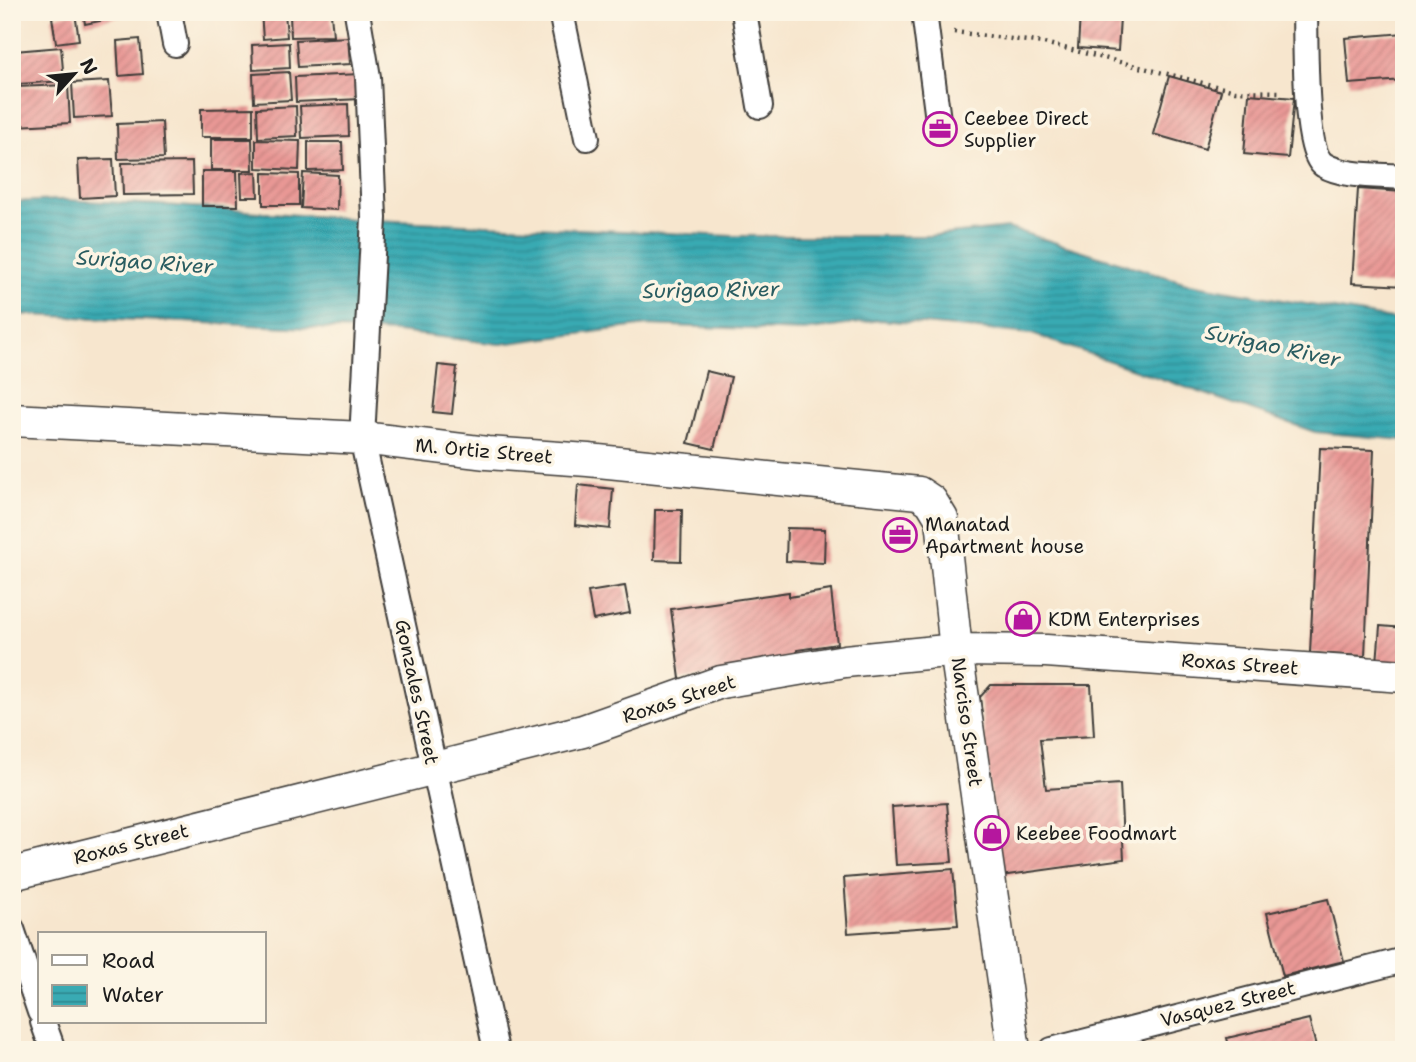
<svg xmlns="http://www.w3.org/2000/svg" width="1416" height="1062" font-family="'Shantell Sans',sans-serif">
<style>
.water{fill:url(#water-rules);stroke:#2a6368;stroke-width:2}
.building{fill:url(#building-hatch)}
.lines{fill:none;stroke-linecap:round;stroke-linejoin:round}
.minor-casing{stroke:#3d3a37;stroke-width:28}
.tertiary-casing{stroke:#3d3a37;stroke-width:35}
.path{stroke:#3d3a37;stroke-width:4.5;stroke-dasharray:2 5;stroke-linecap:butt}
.minor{stroke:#fff;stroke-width:24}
.tertiary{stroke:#fff;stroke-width:32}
.labels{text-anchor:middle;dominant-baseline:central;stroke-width:7;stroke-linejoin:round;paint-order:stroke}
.poi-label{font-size:19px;fill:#1c1c1c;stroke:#fcf5e5;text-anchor:start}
.street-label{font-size:19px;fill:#1c1c1c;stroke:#fcf5e5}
.water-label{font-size:21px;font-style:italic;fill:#295c60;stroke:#fcf5e5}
</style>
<defs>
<pattern id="water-rules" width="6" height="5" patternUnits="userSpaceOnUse" patternTransform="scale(1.75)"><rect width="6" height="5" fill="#39aab3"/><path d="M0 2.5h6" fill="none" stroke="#2f8a91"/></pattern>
<pattern id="building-hatch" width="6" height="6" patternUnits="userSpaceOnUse" patternTransform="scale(1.75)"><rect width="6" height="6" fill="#e99895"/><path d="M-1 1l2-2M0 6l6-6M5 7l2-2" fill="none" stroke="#c78280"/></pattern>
</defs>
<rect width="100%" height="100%" fill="#fcf5e5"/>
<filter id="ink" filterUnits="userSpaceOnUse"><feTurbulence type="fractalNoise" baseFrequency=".0143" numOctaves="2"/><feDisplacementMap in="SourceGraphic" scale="14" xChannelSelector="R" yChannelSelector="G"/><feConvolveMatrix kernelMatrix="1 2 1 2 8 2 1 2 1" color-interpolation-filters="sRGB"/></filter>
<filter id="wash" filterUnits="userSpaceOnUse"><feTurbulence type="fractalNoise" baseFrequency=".00686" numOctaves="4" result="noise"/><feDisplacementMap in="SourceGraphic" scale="28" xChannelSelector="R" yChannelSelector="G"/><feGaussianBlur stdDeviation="1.57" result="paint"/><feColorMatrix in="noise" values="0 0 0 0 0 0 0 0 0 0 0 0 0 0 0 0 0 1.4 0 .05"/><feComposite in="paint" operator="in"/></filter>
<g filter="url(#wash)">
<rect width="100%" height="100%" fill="#f7e6ce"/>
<!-- water -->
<path class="water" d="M63 200 165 205 353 219 731 236H930L1008 228 1190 284 1404 321V440L1315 432 1032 334 880 320 804 331 647 325 500 344 398 332 12 314V202Z"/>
<g id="blocks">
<!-- building -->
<path class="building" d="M83 12H129V15L85 24Z
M261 12H285L287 37 263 39Z
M75 13 79 40 56 43 52 17Z
M331 13 333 36 291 37 290 15Z
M1080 14 1120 17 1118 51 1078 48Z
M1404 33V80L1349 84 1345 38Z
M348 37 350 64 298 67 296 40Z
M140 39 143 74 119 76 117 41Z
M289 43 290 68 253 70 252 45Z
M61 47 64 81 18 84 15 51Z
M289 72 291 100 254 102 253 74Z
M360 74 361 99 296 102 295 77Z
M1169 76 1221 91 1205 149 1153 134Z
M109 81 112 116 74 118 72 83Z
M68 85 70 123 17 126 15 87Z
M1249 94 1294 98 1288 158 1244 154Z
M348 104 349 136 302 138 300 106Z
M296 106 297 136 258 138 257 108Z
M253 108V137H201V109Z
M162 122 164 158 118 159 117 124Z
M211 139H252L253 170H211Z
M256 140 300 141 299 170 256 168Z
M308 142H342L343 170 308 171Z
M113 159 115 196 80 198 78 160Z
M192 162 193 194 123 195 122 163Z
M202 171H237L238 206H202Z
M257 172 258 197H242L241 173Z
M263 173 299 174V205H263Z
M303 173 338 175 337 210 301 208Z
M1358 189 1404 192V286L1352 283Z
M438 365 457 367 452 414 433 412Z
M706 371 731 377 714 449 688 443Z
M1320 448 1374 450 1365 656 1310 653Z
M578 485 613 489 610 529 575 525Z
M655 510H682L681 561 654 560Z
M787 528 825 529 824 563 786 561Z
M625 586 630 613 593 620 588 592Z
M831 590 837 644 797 650 798 656 733 672 680 679 671 609 789 592V597Z
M1380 626 1404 628V665L1377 663Z
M991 685H1091L1094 736 1040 739 1046 789 1120 784 1124 859 1000 876 980 697Z
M947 803 952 862 896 865 892 807Z
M953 869 958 925 848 933 844 878Z
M1328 899 1344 961 1283 976 1267 913Z
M1309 1019 1317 1050H1230L1227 1038Z"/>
</g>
</g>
<g filter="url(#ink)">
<use href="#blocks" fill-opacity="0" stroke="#3d3a37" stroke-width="2"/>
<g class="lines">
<!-- minor casing -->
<g class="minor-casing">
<path id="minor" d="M169 12 175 44
M357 12 368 77 374 218 362 438 496 1050
M561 12 587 138
M744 12 760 106
M924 12 938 120
M1305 12C1306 39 1303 151 1324 165 1344 177 1380 175 1404 177
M12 929 40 1012
M43 1022 53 1050
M1052 1050 1404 960"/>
</g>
<!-- tertiary casing -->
<g class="tertiary-casing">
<path id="tertiary" d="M12 420 362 438 487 453 588 460 919 493 931 501 942 519 956 650 1014 1050
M12 874 583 731 721 682 845 661 956 650 1046 651 1404 676"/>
</g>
<!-- path -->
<path class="path" d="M954 32 1044 43 1235 91 1282 92"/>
<!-- minor -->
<use href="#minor" class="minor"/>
<!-- tertiary -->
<use href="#tertiary" class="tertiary"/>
</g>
</g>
<!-- icons -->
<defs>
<g id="office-ring" transform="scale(1.75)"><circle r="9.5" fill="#fcf5e5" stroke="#b5179e" stroke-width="1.5"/><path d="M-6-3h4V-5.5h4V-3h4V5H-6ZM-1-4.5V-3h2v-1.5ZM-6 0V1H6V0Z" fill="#b5179e"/></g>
<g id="shop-ring" transform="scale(1.75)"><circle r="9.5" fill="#fcf5e5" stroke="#b5179e" stroke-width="1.5"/><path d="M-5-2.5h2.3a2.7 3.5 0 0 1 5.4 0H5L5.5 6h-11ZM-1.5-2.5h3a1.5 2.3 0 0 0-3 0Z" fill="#b5179e"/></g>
</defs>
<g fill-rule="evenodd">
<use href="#office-ring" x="940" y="129"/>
<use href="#office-ring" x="900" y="535"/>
<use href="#shop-ring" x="1023" y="619"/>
<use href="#shop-ring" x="992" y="833"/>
</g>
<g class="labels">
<!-- poi labels -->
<g class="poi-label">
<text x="964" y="118">Ceebee Direct<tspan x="964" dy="22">Supplier</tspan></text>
<text x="925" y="524">Manatad<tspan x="925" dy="22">Apartment house</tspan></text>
<text x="1048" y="619">KDM Enterprises</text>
<text x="1016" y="833">Keebee Foodmart</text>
</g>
<!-- street labels -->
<g class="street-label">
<text transform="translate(484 451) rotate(5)">M. Ortiz Street</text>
<text transform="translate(1240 664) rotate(4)">Roxas Street</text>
<text transform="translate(417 692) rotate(78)">Gonzales Street</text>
<text transform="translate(679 699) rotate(-18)">Roxas Street</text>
<text transform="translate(967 722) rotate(82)">Narciso Street</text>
<text transform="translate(131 844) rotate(-14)">Roxas Street</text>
<text transform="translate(1228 1004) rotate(-14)">Vasquez Street</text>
</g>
<!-- water labels -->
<g class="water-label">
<text transform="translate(145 262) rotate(4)">Surigao River</text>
<text transform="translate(711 290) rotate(-1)">Surigao River</text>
<text transform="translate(1273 346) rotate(12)">Surigao River</text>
</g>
</g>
<!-- margin -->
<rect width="1416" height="1062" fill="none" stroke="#fcf5e5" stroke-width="42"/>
<!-- legend -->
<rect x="38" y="932" width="228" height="91" fill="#fcf5e5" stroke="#a29e95" stroke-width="2"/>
<rect x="52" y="955" width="35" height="10" fill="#ffffff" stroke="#a29e95" stroke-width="2"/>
<text x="102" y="968" font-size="21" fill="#1c1c1c">Road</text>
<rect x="52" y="985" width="35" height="21" fill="url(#water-rules)" stroke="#a29e95" stroke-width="2"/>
<text x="102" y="1002" font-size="21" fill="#1c1c1c">Water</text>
<!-- north arrow -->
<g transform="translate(74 74) rotate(63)" stroke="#fcf5e5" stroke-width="5" paint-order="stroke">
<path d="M0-5L12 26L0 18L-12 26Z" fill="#1c1c1c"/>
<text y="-10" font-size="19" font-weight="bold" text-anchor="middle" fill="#1c1c1c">N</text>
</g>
</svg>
